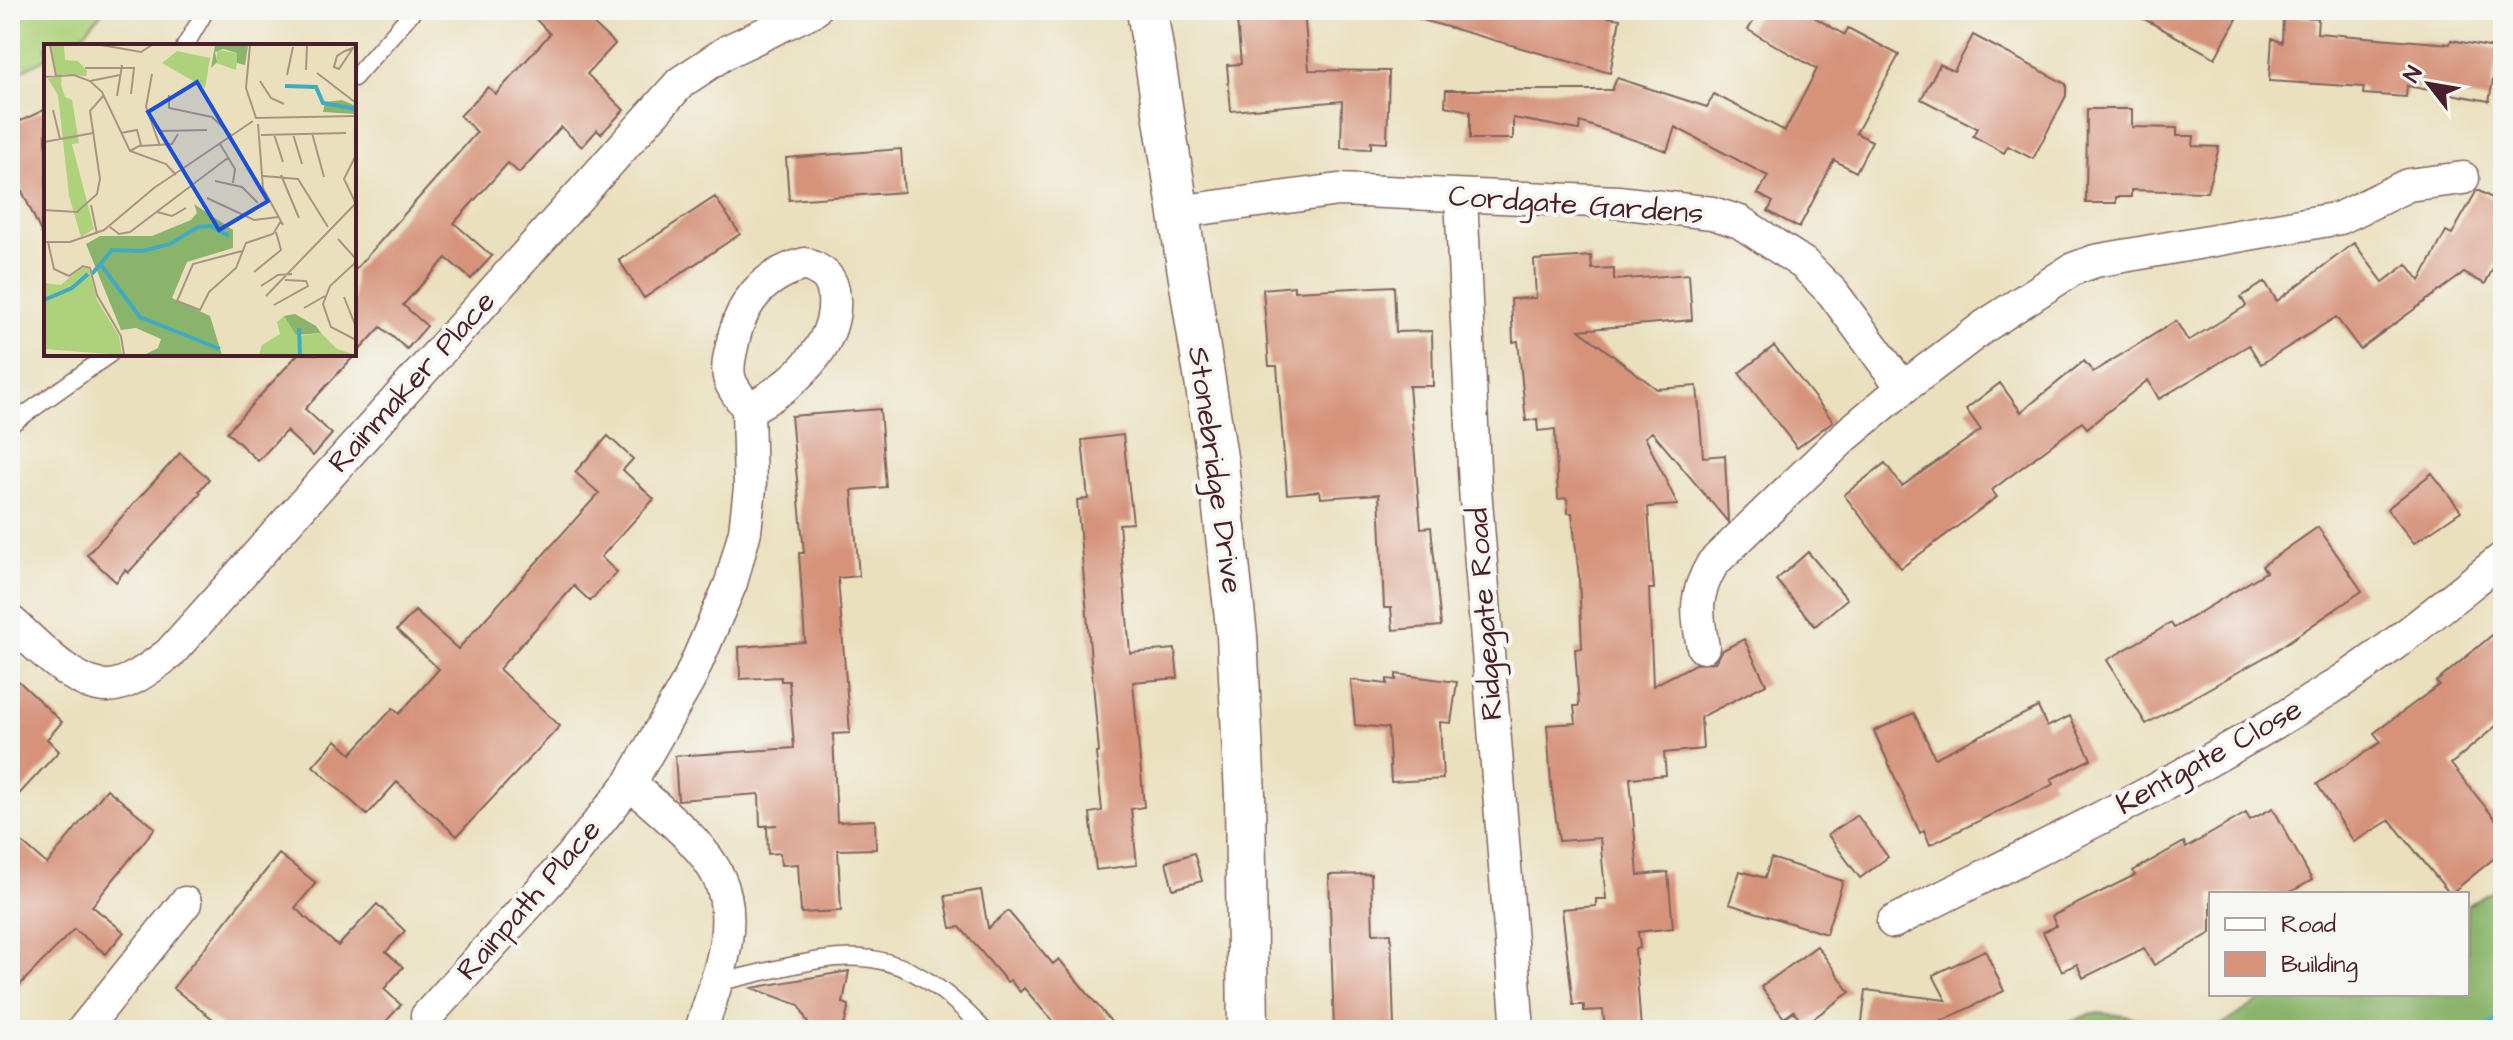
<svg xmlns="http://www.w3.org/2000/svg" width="2513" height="1040" font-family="'Architects Daughter',sans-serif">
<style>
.green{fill:#aed27b;stroke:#7c7853;stroke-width:2}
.forest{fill:#8ab46b;stroke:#6a6a4b;stroke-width:2}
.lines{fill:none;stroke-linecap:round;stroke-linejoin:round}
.stream{stroke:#40abc0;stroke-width:11}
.building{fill:#d6937a}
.service-casing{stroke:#82635e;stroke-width:19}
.minor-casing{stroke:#82635e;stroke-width:35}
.tertiary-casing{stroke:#82635e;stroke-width:43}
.service{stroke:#fff;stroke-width:16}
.minor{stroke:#fff;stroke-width:32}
.tertiary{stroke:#fff;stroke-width:40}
.labels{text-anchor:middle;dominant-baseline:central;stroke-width:8;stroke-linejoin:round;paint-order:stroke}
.street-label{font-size:30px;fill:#4a1f2b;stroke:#f6f6f2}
.inset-river{fill:none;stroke:#40abc0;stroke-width:4}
.inset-road{fill:none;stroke:#aa9383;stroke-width:2}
.view{fill:#1d4ed8;fill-opacity:0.15;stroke:#1d4ed8;stroke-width:4}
.inset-edge{fill:none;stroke:#4a1f2b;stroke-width:4}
</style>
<rect width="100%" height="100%" fill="#f6f6f2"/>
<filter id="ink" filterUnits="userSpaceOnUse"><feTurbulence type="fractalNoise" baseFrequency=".0125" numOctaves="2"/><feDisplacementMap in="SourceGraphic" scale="16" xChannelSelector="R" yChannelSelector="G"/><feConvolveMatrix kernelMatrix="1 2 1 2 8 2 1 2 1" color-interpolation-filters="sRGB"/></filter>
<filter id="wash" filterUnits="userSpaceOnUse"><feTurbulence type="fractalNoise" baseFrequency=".006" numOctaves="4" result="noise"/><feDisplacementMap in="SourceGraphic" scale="32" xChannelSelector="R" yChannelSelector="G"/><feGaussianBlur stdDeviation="1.8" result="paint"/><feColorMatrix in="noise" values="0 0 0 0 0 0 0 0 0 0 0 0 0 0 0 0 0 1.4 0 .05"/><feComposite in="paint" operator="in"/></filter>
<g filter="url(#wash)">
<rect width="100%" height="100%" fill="#eae0be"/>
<!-- green -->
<path class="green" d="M10 10H104L75 43 46 46V58L10 77Z"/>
<!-- forest -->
<path class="forest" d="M2503 886V1030H2213L2271 994H2467V905Z
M2092 1013C2117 1014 2138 1015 2158 1030H2050Z"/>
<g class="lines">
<!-- stream -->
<path class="stream" d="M2488 1030 2503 1019"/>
</g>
<g id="blocks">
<!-- building -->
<path class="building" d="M527 10H578L615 44 587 74 624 110 601 134 597 130 582 147 561 127 519 173 508 163 454 223 492 256 471 279 446 258 403 305 427 326 407 349 381 327 305 409 332 434 313 456 286 431 258 461 227 432 298 354H354V271L477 132 460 116 488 87 496 94 550 34Z
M1248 10H1304L1309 70 1389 71 1387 143 1371 142V149L1341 148 1342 101 1231 111 1227 65 1241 64 1237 21 1248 20Z
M1420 10H1598L1597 15 1620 19 1610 73 1419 19Z
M1760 10H1802L1845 35 1848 28 1899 55 1856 133 1872 141 1856 172 1834 160 1799 228 1768 211 1773 202 1758 194 1768 176 1675 127 1667 151 1580 122 1579 130 1513 118V139H1470V111L1445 106 1446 90H1612L1617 78 1707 107 1714 94 1785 131 1817 69 1748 30Z
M2128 10H2242L2215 58Z
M2283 16 2318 18 2317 33 2450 44 2451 40 2499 49 2489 101 2407 86 2406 97 2363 94 2364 87 2269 81 2272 38 2282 43Z
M1973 35 2066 84V96L2033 159 2008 146 2004 153 1973 136 1977 128 1921 99 1940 64 1954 71Z
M46 109V243L10 165V126Z
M2087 109H2132V127L2177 128V136H2194L2193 146 2219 147 2207 192 2131 190V197H2116V203H2086Z
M901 149 904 192 789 200 786 158Z
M2477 190 2503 204V249L2485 284 2464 273 2360 349 2336 317 2261 364 2249 345 2159 399 2148 380 2087 428 2082 422 1992 490 1997 497 1901 568 1844 495 1885 463 1902 486 1981 430 1966 409 2000 383 2021 412 2084 361 2093 372 2176 321 2188 341 2246 306 2241 297 2265 282 2277 301 2354 243 2383 282 2407 264 2420 281 2446 231 2452 234Z
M715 197 740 234 644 298 619 260Z
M1591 256 1592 269 1614 268V280L1689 274 1692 320 1579 330 1657 389 1697 386 1703 457 1725 455 1728 522 1652 432 1645 437 1678 505 1648 507 1654 589H1649L1653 686 1695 664 1715 662 1721 651 1744 639 1766 684 1701 717 1703 749 1664 753 1666 775 1630 778 1638 875 1668 872 1673 928 1638 932 1640 948 1635 949 1641 1030H1605L1603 1010 1584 1011V1005H1573L1562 909 1596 906V899H1606L1600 838 1559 841 1551 784 1547 725 1576 723 1574 706H1579L1575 649 1582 648 1579 577 1572 513H1568L1567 498 1558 499 1555 429 1538 431 1537 419 1526 421 1518 341 1513 342 1511 299 1536 298 1534 260Z
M1294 286V291L1394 286 1396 332 1432 331 1433 386H1409L1421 528 1431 527 1441 626 1393 630 1391 608H1384L1379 494 1321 498 1320 491 1287 494 1277 366H1269L1263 289Z
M1774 346 1833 421 1797 448 1739 373Z
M880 409 886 487 852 490 859 576 838 578 850 733 833 734 837 822 875 820 876 849 838 850 841 911 801 913 798 864 781 865 780 853 768 854 767 826 777 825 760 826 759 794 678 800 675 756 794 748 789 681H781V677L740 679 739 647 805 642 799 553H804L791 416Z
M1123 435 1133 523 1119 524 1130 653 1175 649 1178 678 1133 682 1144 807 1131 809 1137 865 1096 870 1090 813 1102 811 1096 753 1099 752 1077 500 1088 499 1082 440Z
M608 436 633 459 623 470 654 499 601 557 617 572 590 601 574 586 499 669 560 726 457 836 397 782 367 815 313 766 336 740 351 754 393 708 399 714 439 669 397 630 415 611 458 649 599 493 575 472Z
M180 453 209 479 199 491 201 493 128 573 125 570 116 582 87 555Z
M2432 473 2461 511 2414 543 2387 509Z
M2318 527 2362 591 2272 653 2146 724 2107 660 2171 623 2174 628 2266 572 2262 566Z
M1808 552 1847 599 1815 626 1776 580Z
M2503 626V720L2451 764 2503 829V851L2450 894 2390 820 2354 842 2317 784 2381 742 2374 733 2439 685 2436 682Z
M10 673 62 722 47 739 59 751 10 804Z
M1396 674 1457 682 1451 723 1440 722 1443 779 1391 782 1388 728 1355 725 1351 680 1387 684V679L1396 680Z
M2038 707 2047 727 2070 716 2091 759 2051 779 2054 784 1930 845 1924 830 1920 833 1874 731 1914 713 1935 758Z
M107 789 155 828 92 906 124 932 106 954 74 929 10 995V832L47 864Z
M2273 808 2312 880 2287 894H2211V933L2154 965 2144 948 2083 978 2077 964 2062 971 2043 932 2056 926 2052 916 2135 875 2133 871 2184 842 2186 848 2246 813 2250 820Z
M1857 815 1888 857 1860 878 1828 835Z
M1194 853 1202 881 1173 889 1166 862Z
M279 854 316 883 295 908 338 946 377 904 405 931 386 952 403 967 384 989 401 1005 378 1030H227L173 988Z
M1771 858 1843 881 1826 934 1729 904 1740 871 1765 878Z
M1371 874 1373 934 1391 933 1394 1028 1334 1030 1329 875Z
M981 890 988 928 1008 911 1053 964 1059 959 1118 1030H1060L1024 988 1020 992 1010 980 1007 982 960 927 951 928 945 896Z
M1817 946 1850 992 1804 1025 1794 1011 1784 1018 1761 987Z
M1985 950 2004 991 1923 1030H1861L1866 990 1946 1000 1933 975Z
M849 971 843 1003 849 1005 843 1030H811L799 1005 752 988Z"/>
</g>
</g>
<g filter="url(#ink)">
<use href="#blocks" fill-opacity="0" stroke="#82635e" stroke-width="2"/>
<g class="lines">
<!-- service casing -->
<g class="service-casing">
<path id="service" d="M185 46 206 10
M354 78 414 10
M10 425 110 354
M716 983C838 956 888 927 984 1030"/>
</g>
<!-- minor casing -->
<g class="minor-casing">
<path id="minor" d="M1461 197 1475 488 1518 1030
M1177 212 1338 190 1618 202 1712 213 1740 222 1804 264 1833 293 1903 388
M805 264C823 271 833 277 834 298 838 347 789 389 748 409 743 401 735 392 731 383 726 372 729 358 732 346 740 304 762 275 805 264Z
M10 621C34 642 74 687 108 686 130 685 152 666 169 654L681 82 728 51 814 10
M1703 647C1696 611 1694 595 1713 563L1844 437 1903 388 1985 326 2073 269 2095 261 2340 218 2408 185 2463 178
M630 783C659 811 702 841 719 878 741 925 715 985 701 1030
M1893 922C2040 848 2189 778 2328 690 2390 651 2446 603 2503 558
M427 1016 572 856 630 783 689 680 731 583 745 531 750 488 748 409
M83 1030 185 903"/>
</g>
<!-- tertiary casing -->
<g class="tertiary-casing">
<path id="tertiary" d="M1147 10 1218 464 1237 636 1245 795 1248 1030"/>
</g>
<!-- service -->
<use href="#service" class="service"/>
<!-- minor -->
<use href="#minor" class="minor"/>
<!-- tertiary -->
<use href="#tertiary" class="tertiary"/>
</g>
</g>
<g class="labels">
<!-- street labels -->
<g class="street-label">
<text transform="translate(1576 205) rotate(4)">Cordgate Gardens</text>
<text transform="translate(412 382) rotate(-48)">Rainmaker Place</text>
<text transform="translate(1215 470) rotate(82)">Stonebridge Drive</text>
<text transform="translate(1485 614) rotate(-94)">Ridgegate Road</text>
<text transform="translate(2209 757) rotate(-29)">Kentgate Close</text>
<text transform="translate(529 900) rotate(-49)">Rainpath Place</text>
</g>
</g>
<!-- overview -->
<g transform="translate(44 44)">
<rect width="312" height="312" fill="#eae0be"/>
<path d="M6 1H20L21 16 34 17 43 27 42 32 18 30 17 41 21 53 28 56 35 99 28 100 50 185 37 193 25 152 14 51 4 35 12 33ZM173 6 194 9 192 26 172 19ZM133 7 166 14 161 44 118 19ZM38 223 45 225 53 256 75 292 78 311 0 305V239L17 241ZM240 272 254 292 277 289 293 305 312 311H215L218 301 236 290 233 278Z" fill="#aed27b"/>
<path d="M171 1 204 2 201 21 193 19V9L179 5 171 8 173 18 167 24ZM298 56 312 62V70L279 68 281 58ZM150 160 189 186V204L143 218 128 254 166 272 178 311H100L114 304 117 295 92 284 77 286 42 200 56 192H108L147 176 153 169ZM251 270 272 282 277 289 252 291 240 272Z" fill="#8ab46b"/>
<path class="inset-river" d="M241 42 272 43 279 59 312 65M57 221 96 273 176 305M48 230 68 206 99 207 126 200 154 183 167 182 185 192M0 256 28 244 44 230M255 284 256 311"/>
<path class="inset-road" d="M6 1 12 32M57 1 97 8 108 1M206 1 202 44 212 74 312 72M207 1H262M309 4 295 25 290 23 293 12 301 7 309 4 312 3M41 24H90L87 50M262 26 263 1M273 29 312 59M108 30 102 63 116 102M243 31 249 3M0 33 30 31 46 37 58 48 86 107 122 120 132 131M46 37 76 31M216 37 227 54 240 60M125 51V64L168 73 187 91M73 52 78 21M9 66 16 95M214 80 219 144 239 181M117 87 163 86M77 89 93 86 97 101 86 107M268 89 280 133M230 90 239 118M249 90 258 120M217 91 302 89M0 98 49 89M176 100 191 125 189 139M96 102 128 100 134 90M312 111 300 135 312 160M237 131 255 174M219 132 254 135 284 183M171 137 198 143 214 159M163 154 210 176 234 173M47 161 53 190M0 166 33 168 53 150 56 135 46 67 60 51M113 168 128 172 142 164M66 183 75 190 86 188 185 113M294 195 312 215M0 198H26L60 186 110 144 209 77M4 198 10 225 25 232 39 222 46 224 53 251 77 292 80 311M198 207 149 220 133 257 156 266 165 248 192 224 202 199 229 190 237 177M312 218 286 242 279 260 287 283 312 296M210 228 237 206 232 188M217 242 234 231 248 230M222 252 312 159M300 253 312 283M230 261 264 242 262 237 241 236M260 264 281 252"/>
<path class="view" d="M153 38 224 157 175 186 104 68Z"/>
<rect width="312" height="312" class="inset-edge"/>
</g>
<!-- margin -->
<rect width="2513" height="1040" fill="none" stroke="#f6f6f2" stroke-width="40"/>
<!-- legend -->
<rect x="2209" y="892" width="260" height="104" fill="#f6f6f2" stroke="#b1a0a2" stroke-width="2"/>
<rect x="2225" y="918" width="40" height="12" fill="#ffffff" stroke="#b1a0a2" stroke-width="2"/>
<text x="2281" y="932" font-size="24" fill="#4a1f2b">Road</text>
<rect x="2225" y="952" width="40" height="24" fill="#d6937a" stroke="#b1a0a2" stroke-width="2"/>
<text x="2281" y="972" font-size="24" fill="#4a1f2b">Building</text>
<!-- north arrow -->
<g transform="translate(2429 84) rotate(301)" stroke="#f6f6f2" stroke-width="6" paint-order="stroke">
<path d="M0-6L14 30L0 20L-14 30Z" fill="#4a1f2b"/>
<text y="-12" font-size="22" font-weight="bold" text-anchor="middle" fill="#4a1f2b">N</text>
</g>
</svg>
